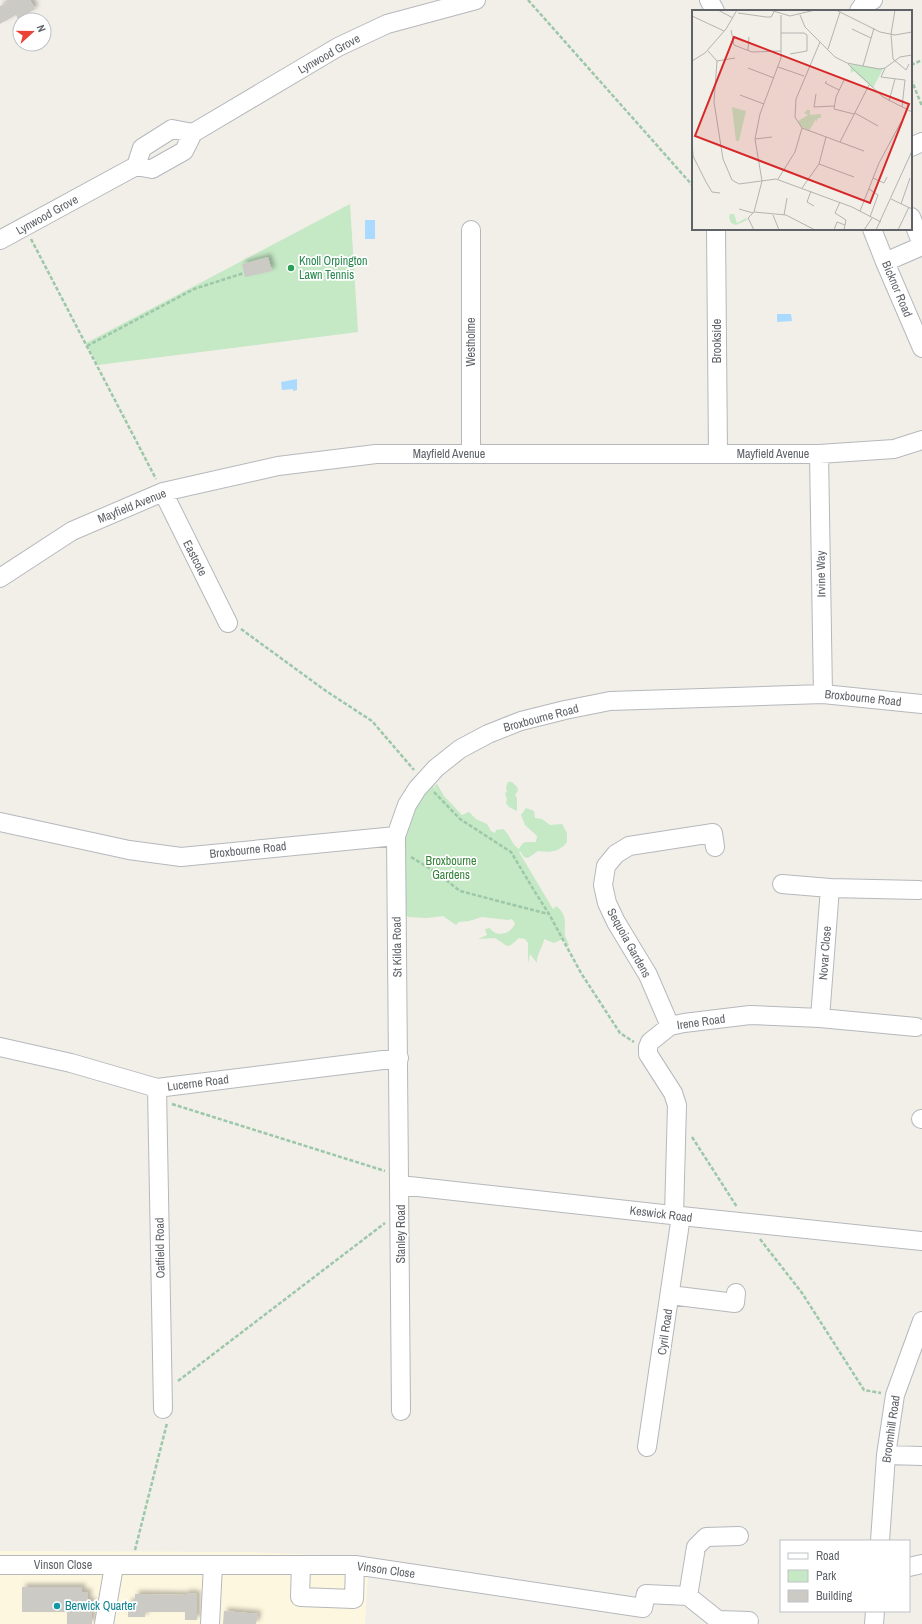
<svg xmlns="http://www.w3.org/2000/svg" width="922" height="1624" font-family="'Archivo Narrow',sans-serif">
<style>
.commercial{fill:#fef7e0}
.green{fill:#c5e8c5}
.water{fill:#aadaff}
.building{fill:#cccac5;filter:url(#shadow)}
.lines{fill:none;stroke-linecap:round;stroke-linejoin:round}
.minor-casing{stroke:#b5b8bc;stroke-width:20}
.path{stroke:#9cc7a9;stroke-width:2.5;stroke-dasharray:4 2;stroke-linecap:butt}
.minor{stroke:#fff;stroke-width:18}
.leisure-dot{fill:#2e9e5b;stroke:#fff;stroke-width:1.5}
.culture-dot{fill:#0f9aa8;stroke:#fff;stroke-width:1.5}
.labels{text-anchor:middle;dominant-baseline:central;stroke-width:3.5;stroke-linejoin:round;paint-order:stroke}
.street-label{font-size:12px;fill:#5f6368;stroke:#fff}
.leisure-label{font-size:12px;fill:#27864d;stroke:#fff;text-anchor:start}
.park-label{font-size:12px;fill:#348238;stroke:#fff}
.culture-label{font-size:12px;fill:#0d838f;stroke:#fff;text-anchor:start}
.inset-road{fill:none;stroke:#b3b3b1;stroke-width:1}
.view{fill:#d62828;fill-opacity:0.15;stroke:#d62828;stroke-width:2}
.inset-edge{fill:none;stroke:#5f6368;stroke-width:2}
</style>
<defs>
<filter id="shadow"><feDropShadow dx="3.5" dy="-3.5" stdDeviation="2" flood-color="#0004"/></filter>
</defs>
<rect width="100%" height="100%" fill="#f1efe8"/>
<!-- commercial -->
<path class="commercial" d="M0 1551 246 1552 369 1557 365 1624H0Z"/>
<!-- green -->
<path class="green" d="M350 204 358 332 98 365 86 343Z
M429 782 439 793 434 786 437 784 444 796 462 815 469 812 476 819 487 824 491 831 495 833 496 830 503 829C510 834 511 844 519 849 524 839 527 843 536 842L537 836 525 825 521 815 526 808 534 811 535 818 542 819 550 825 562 824 567 833V842C560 852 549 853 538 851L528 858 524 857 520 851 519 852 553 909 556 906C568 915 564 924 565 936 566 938 568 942 569 945L567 946 563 939 554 943 544 939C543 948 536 954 537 963L530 954 528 964V943L525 939 519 938 511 945 507 946 495 938 478 939 487 935 485 929 490 928C496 938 512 934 515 923L512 919 508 920 482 917 469 921 459 922 456 925 443 916 427 918 409 917 403 914 402 873 406 825Z
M508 782H512L517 787 518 791 515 795 517 798V811L509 807 506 803 507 799 505 793 507 792 506 787Z"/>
<!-- water -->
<path class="water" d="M365 220H375V239H365Z
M777 314H791L792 321 777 322Z
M297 379V390L293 391V389L282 390 281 382Z"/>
<!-- building -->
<path class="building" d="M12 0H30L35 9 18 19 16 15 0 24V6Z
M268 257 272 271 245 277 242 264Z
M22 1587H82V1592H88V1601H92V1624H67V1612H22Z
M186 1593 197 1594V1620H185V1612H145V1617H128V1602H135V1594L186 1595Z
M224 1611 258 1614 256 1624H223Z"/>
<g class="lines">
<!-- minor casing -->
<g class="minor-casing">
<path id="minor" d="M709 0 715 11
M859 11 863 5 873 0
M911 147 922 142
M136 166 142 148 172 129 193 133
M911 217 922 244
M716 229 718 454
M872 229 885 262 922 348
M471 230V453
M0 240 136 166 152 169 184 151 193 133 338 47 387 24 476 0
M885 262 922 246
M819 454 823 694
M163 492 228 623
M0 578 72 531 163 492 278 466 376 454H819L894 449 922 440
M0 822 129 850 181 857 396 836 407 805 417 789 436 768 460 749 488 734 521 721 565 710 610 701 823 694 922 704
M396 836 401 1411
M782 884 830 888
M820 1018 830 888 919 890
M670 1026 648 975 616 922 607 903 603 885 606 866 616 854 629 846 713 833 715 847
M0 1047 71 1063 157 1088 399 1058
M157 1088 163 1409
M921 1119H922
M400 1185 681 1216 922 1241
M674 1215 677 1105 673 1093 648 1054V1047L650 1042 670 1026 684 1023 750 1015 820 1018 916 1027
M670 1295 735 1303 736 1293
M647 1447 681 1216
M886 1455 922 1456
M880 1541 886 1455 895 1395 922 1321
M0 1565H355L643 1608 646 1594 688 1596 718 1620 749 1621
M301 1565 300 1597 354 1599 355 1565
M909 1567 922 1564
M688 1596 696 1547 706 1537 739 1536
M104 1624 114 1566
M210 1624 213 1565
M874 1624 875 1611"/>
</g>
<!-- path -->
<path class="path" d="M528 0 693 186
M911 65 922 60
M911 79 922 106
M31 239 156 479
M87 346 194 289 244 273
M241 629 326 691 372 721 414 770
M434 792 460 819 511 852 535 892 549 914 581 973 620 1033 634 1042
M411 857 437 873 460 891 548 914
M172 1104 385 1171
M692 1137 737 1207
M760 1239 802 1293 864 1390 881 1393
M178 1381 385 1223
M135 1550 167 1423"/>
<!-- minor -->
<use href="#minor" class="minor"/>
</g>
<!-- markers -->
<circle class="leisure-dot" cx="291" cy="268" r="4"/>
<circle class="culture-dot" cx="57" cy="1606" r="4"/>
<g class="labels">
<!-- street labels -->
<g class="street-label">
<text transform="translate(329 54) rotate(-29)">Lynwood Grove</text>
<text transform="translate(47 215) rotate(-29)">Lynwood Grove</text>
<text transform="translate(897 289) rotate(67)">Bicknor Road</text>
<text transform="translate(717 341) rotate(-90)">Brookside</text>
<text transform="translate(471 342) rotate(-90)">Westholme</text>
<text x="449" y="454">Mayfield Avenue</text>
<text x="773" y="454">Mayfield Avenue</text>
<text transform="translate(132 506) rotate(-22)">Mayfield Avenue</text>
<text transform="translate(195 558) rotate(63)">Eastcote</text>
<text transform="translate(821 574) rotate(-91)">Irvine Way</text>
<text transform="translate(863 698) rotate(6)">Broxbourne Road</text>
<text transform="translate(541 718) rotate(-15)">Broxbourne Road</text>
<text transform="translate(248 850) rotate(-6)">Broxbourne Road</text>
<text transform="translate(629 943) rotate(61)">Sequoia Gardens</text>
<text transform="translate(397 947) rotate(-91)">St Kilda Road</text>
<text transform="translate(825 953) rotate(-86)">Novar Close</text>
<text transform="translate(701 1022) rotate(-8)">Irene Road</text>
<text transform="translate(198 1083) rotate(-7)">Lucerne Road</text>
<text transform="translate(661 1214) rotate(7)">Keswick Road</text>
<text transform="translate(401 1234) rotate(-90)">Stanley Road</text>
<text transform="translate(160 1248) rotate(-91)">Oatfield Road</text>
<text transform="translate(665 1332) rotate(-82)">Cyril Road</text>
<text transform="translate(891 1429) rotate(-82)">Broomhill Road</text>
<text x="63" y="1565">Vinson Close</text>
<text transform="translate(386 1570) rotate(8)">Vinson Close</text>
</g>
<!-- leisure labels -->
<g class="leisure-label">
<text x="299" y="261">Knoll Orpington<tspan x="299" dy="14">Lawn Tennis</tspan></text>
</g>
<!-- park labels -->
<g class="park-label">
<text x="451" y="861">Broxbourne<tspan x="451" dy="14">Gardens</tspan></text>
</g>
<!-- culture labels -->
<g class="culture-label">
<text x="65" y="1606">Berwick Quarter</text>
</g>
</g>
<!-- overview -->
<g transform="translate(692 10)">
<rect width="220" height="220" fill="#f1efe8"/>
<path d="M158 54 191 59 181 78 162 61 159 63ZM40 97 54 101 47 131H44ZM115 100H118V105L129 104V108H126L124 113V109L117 121 109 116 106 111 116 105 112 103ZM38 204H42L45 213 54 208 55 210 44 215 39 213 37 207Z" fill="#c5e8c5"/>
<path class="inset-road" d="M26 0 41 8M78 0 98 6 123 0M144 0 188 22 203 25 220 22M203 0 199 24 201 49 214 60 217 54M46 3 74 7H79L82 2M108 5 113 17 143 47 155 53 187 59 193 58 208 47 220 45M0 6 32 21M160 19 179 28M39 20 42 35 60 42 89 41M89 23H112L115 25V41L98 44M136 39 148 2M56 40 57 27M16 41 25 51 22 92 31 149 40 170 47 174 84 169 160 197 189 212M0 51 13 43 34 19 45 0M25 51 43 48M156 54 191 87 220 102M171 56 182 18M86 57 112 66M56 58 82 68M193 58 189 67 213 70 210 97M152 70 144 87 142 99 162 104M135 71 133 73 147 80M124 84 122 97 142 96M48 85 72 94M197 91 203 69M163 103 186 116M110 118 172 141M63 129 80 127M0 130 1 146 14 172 20 182 28 183M148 132 177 75M127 154 162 167M181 168 192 173 195 167M86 169 103 142 110 118 103 107 104 89 128 32M110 178 127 154 134 127M177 179 186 185 178 207M119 181 115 192 122 196M199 189 220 199M148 192 143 203 154 210 152 220M209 194 218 168M47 199 61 203M168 201 187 153 209 112M62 202 70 171 63 129 68 104 89 48V5M62 202 94 205 123 220M62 202 56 208 62 220M81 205 87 220M92 205 95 188M142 220 145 212 153 215M172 220 180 208M184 220 220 141M206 220 217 197"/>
<path class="view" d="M42 27 217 94 178 193 3 126Z"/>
<rect width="220" height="220" class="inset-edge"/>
</g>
<!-- legend -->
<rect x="780" y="1540" width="130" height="72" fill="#ffffff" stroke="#bfc1c3"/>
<rect x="788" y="1553" width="20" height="6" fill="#ffffff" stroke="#bfc1c3"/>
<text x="816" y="1560" font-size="12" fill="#5f6368">Road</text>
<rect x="788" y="1570" width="20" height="12" fill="#c5e8c5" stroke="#bfc1c3"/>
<text x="816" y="1580" font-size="12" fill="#5f6368">Park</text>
<rect x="788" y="1590" width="20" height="12" fill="#cccac5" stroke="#bfc1c3"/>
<text x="816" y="1600" font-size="12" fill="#5f6368">Building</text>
<!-- north arrow -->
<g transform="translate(32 32) rotate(69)"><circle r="19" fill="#ffffff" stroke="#bfc1c3"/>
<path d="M0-3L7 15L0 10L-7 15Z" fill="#ea4335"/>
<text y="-6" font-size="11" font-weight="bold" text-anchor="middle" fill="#5f6368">N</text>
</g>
</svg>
